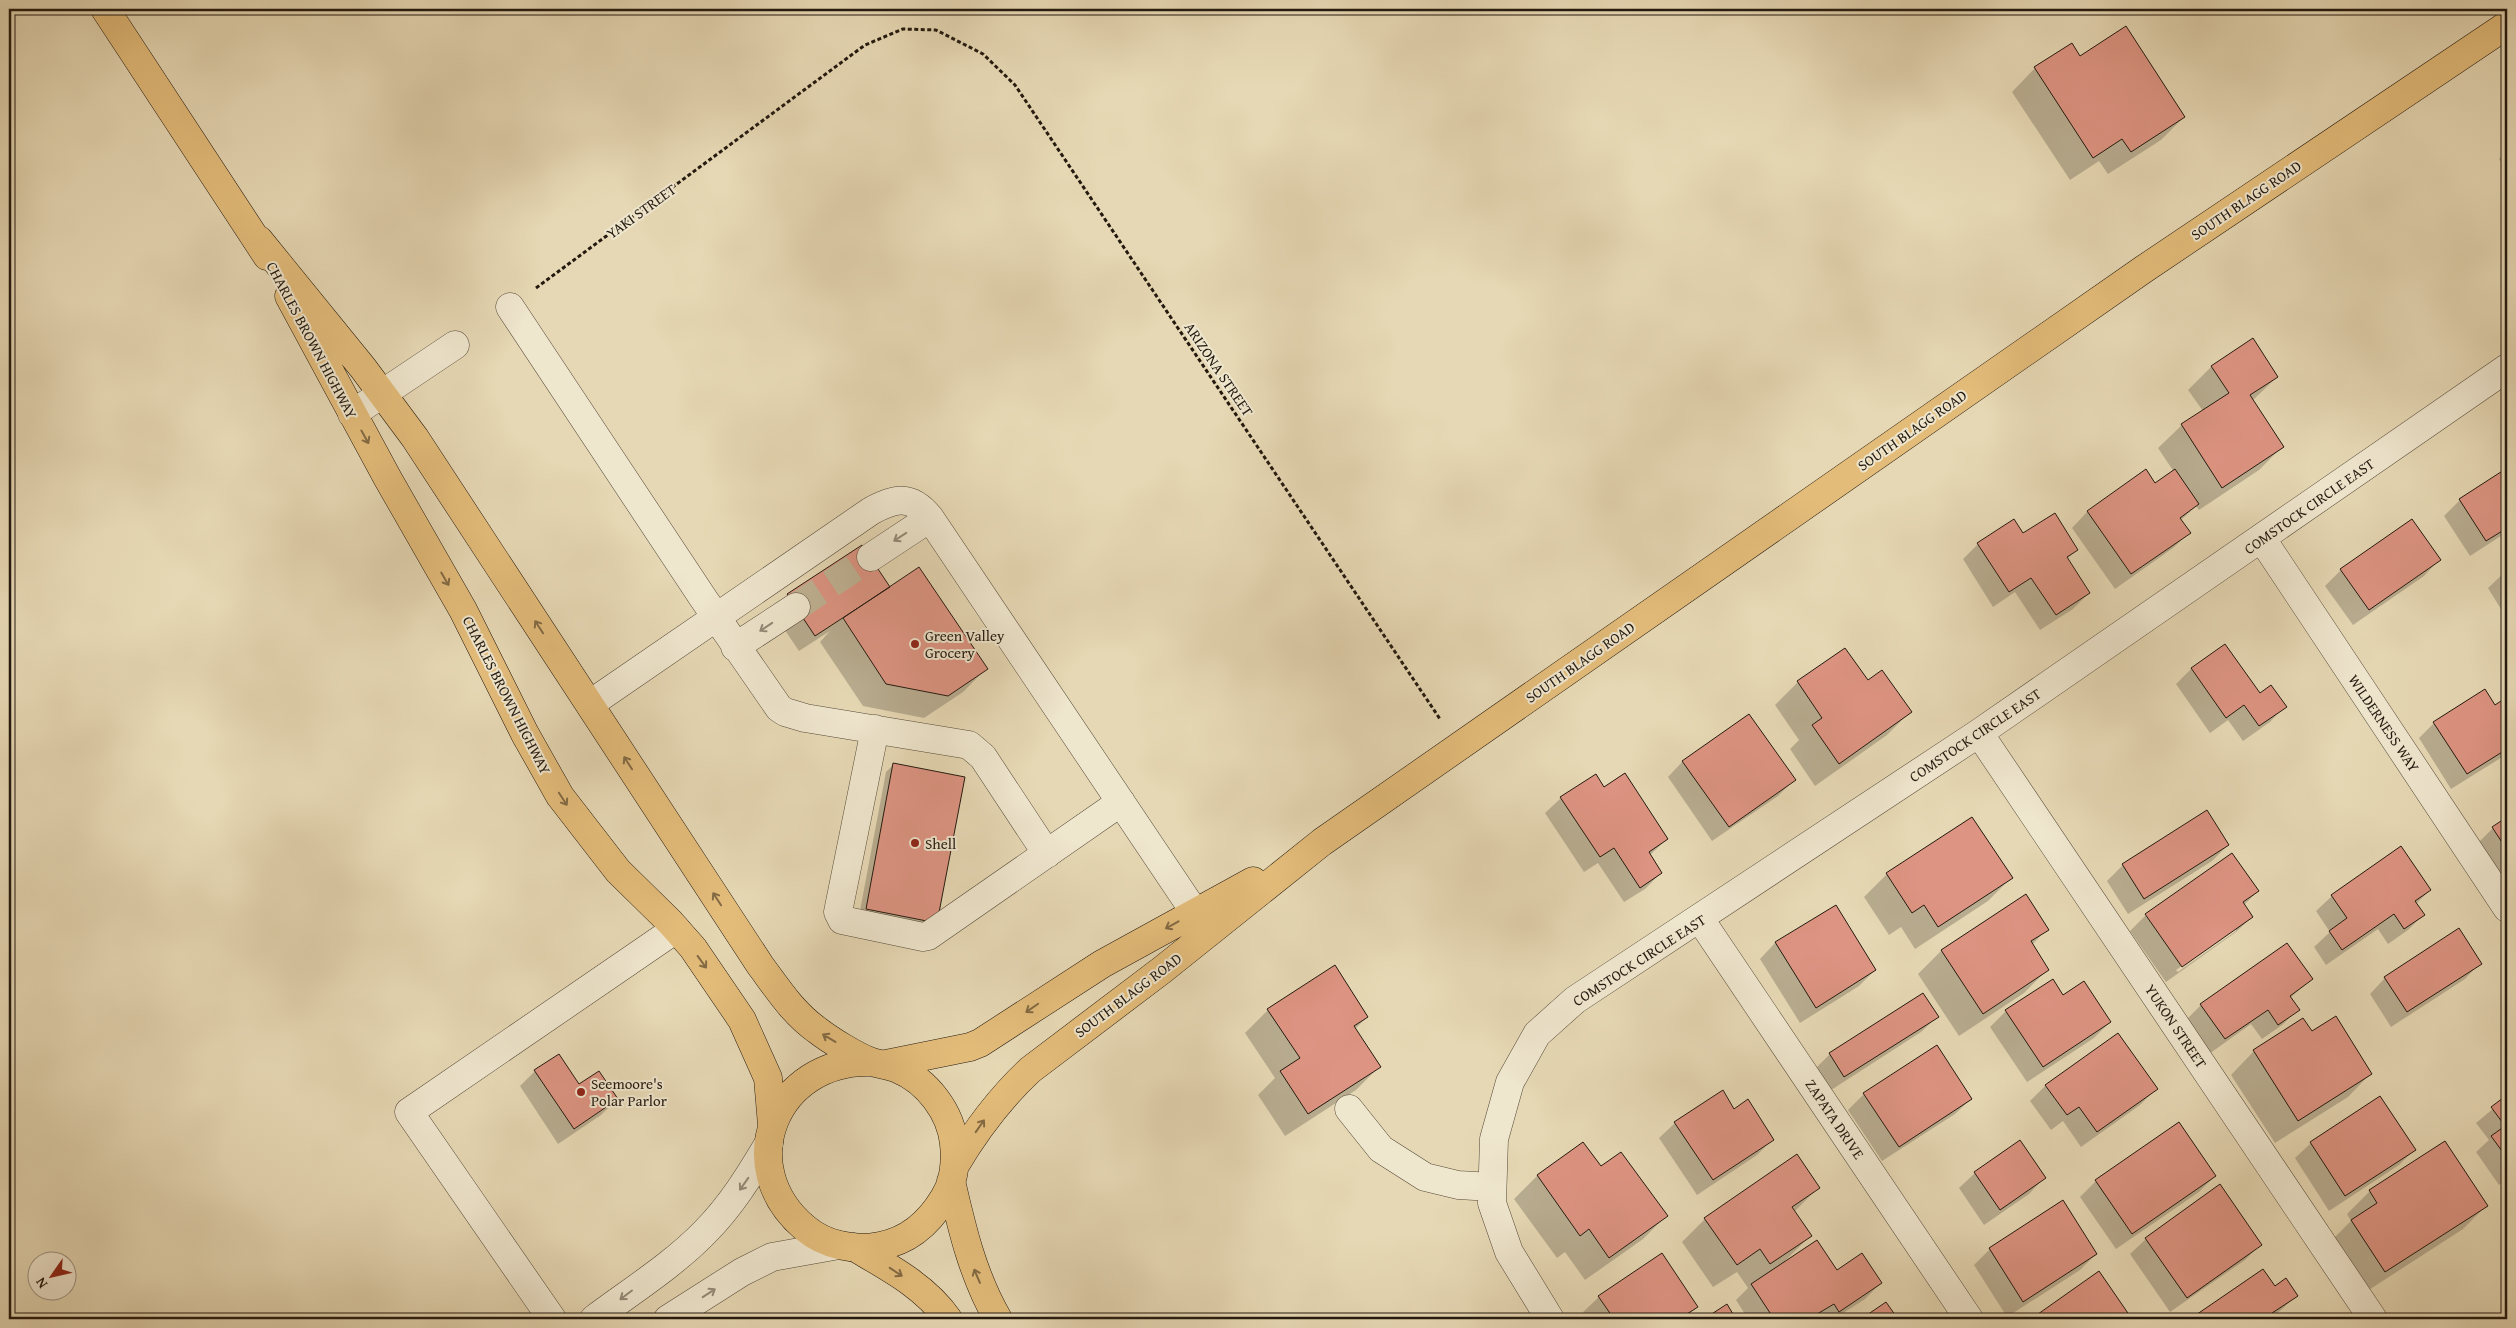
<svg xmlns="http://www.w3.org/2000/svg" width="2516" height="1328" font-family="'Gentium Book Plus',serif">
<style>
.shadow{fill:#0003;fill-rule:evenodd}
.building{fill:#dd9482;stroke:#23190f}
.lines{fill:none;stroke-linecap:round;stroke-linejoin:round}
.minor-tunnel{stroke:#bfb293;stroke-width:28;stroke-dasharray:28 14;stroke-linecap:butt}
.minor-casing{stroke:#544938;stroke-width:29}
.major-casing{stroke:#23190f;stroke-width:29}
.path{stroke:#23190f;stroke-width:3;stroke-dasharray:4 2.5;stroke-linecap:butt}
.minor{stroke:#efe6ce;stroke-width:28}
.major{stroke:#e3bc7a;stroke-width:28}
.oneway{stroke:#836a44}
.oneway2{stroke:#938a78}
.poi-dot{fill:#8f2418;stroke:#efe6ce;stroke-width:2}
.labels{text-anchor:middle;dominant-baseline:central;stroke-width:4;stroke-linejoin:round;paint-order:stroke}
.street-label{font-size:15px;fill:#23190f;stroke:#efe6ce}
.poi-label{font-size:15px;fill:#23190f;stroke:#efe6ce;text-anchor:start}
</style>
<rect width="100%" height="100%" fill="#e6d8b4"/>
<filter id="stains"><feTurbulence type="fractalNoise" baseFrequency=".004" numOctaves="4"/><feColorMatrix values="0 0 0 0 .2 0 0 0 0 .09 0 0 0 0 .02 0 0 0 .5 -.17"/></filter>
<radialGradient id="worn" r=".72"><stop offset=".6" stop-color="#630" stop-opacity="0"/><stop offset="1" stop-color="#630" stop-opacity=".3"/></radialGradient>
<!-- shadow -->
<path class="shadow" d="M2080 58 2184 117 2161 140 2108 174 2099 161 2070 180 2012 92 2035 68Z
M2507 150V171L2499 159Z
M2253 340 2277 377 2252 401 2282 447 2259 470 2199 510 2196 506 2180 521 2189 533 2173 548 2115 589 2072 528 2087 512 2145 471 2155 485 2174 472 2158 448 2182 425 2203 411 2188 390 2211 367Z
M2507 469V532L2470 556 2444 516 2460 500Z
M2022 535 2077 550 2067 559 2089 593 2073 609 2040 630 2015 592 1993 607 1963 559 1978 544Z
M2439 560 2424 576 2353 625 2325 586 2341 570Z
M2507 570V619L2488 588Z
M890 588 986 669 963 692 924 718 863 706 820 642 830 631 799 651 772 611 788 595Z
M2225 645 2259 694 2285 706 2270 722 2243 741 2228 720 2210 733 2176 684 2191 669Z
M1798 682H1867L1910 712 1887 735 1815 786 1790 749 1799 740 1775 705Z
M2507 699V754L2451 789 2419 738 2434 723 2494 707Z
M1683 761 1794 780 1778 796 1712 841 1668 777Z
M893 765 928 930 859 916 886 772Z
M1604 788 1667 839 1650 855 1661 873 1645 889 1624 902 1598 863 1584 872 1545 813 1561 798Z
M2207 812 2228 845 2212 861 2128 914 2107 881 2123 865Z
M2507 819V867L2497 874 2477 844 2493 828Z
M2232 855 2258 891 2244 905 2252 917 2236 932 2166 982 2130 931 2146 915ZM2236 928V931L2178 972 2176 970Z
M1887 874 2011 878 1988 901 1915 949 1901 927 1889 935 1864 897Z
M2430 890 2416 904 2423 915 2408 930 2388 944 2378 929 2326 965 2314 947 2330 932 2316 911 2332 896Z
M2026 896 2047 929 2032 945 2047 970 2024 993 1959 1036 1918 974 1941 951Z
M1835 906 1875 970 1859 986 1800 1023 1760 959 1775 943Z
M2480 963 2465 979 2391 1027 2370 994 2385 978Z
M2312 979 2290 998 2298 1009 2282 1025 2262 1039 2251 1024 2209 1054 2186 1020 2201 1005Z
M2063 996 2110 1022 2094 1038 2027 1082 1990 1027 2006 1011Z
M1268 1010 1367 1017 1355 1029 1379 1067 1356 1090 1285 1136 1258 1095 1275 1078 1245 1033Z
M1937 1017 1921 1032 1828 1092 1814 1070 1830 1054Z
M2303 1019 2312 1032 2371 1073 2348 1097 2275 1143 2231 1075 2254 1051Z
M535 1071 579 1086 617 1099 601 1115 558 1144 520 1086Z
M2046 1085 2156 1089 2140 1105 2081 1147 2063 1121 2051 1130 2030 1101Z
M1864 1094 1971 1099 1955 1114 1882 1161 1848 1110Z
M2507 1097V1180L2499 1185 2476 1152 2489 1140 2476 1123Z
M1734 1110 1773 1139 1757 1155 1697 1195 1659 1138 1675 1123Z
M2179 1124 2215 1176 2199 1192 2116 1249 2080 1197 2096 1181Z
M2311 1143 2414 1150 2399 1165 2329 1211 2295 1158Z
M1583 1144 1600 1168 1666 1216 1643 1239 1585 1280 1565 1252 1557 1258 1514 1199 1537 1176Z
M1975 1173 2044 1178 2029 1194 1984 1225 1959 1188Z
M2220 1186 2261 1244 2245 1260 2170 1312 2130 1254 2146 1239Z
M1818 1188 1794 1212 1810 1236 1785 1261 1881 1283 1865 1299 1834 1319H1748L1736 1300 1748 1288 1737 1272 1713 1287 1682 1242 1705 1219Z
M2370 1191 2486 1206 2463 1229 2361 1295 2328 1244 2351 1221 2347 1214Z
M2063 1202 2096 1254 2080 1270 2007 1317 1974 1265 1990 1249Z
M2263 1270 2275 1287 2296 1296 2280 1311 2269 1319H2191Z
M2098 1273 2131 1319H2033Z
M1599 1297 1696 1307 1684 1319H1588L1583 1312Z"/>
<!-- building -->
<path class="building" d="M2126 26 2185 117 2131 152 2122 139 2093 158 2034 67 2072 43 2080 56Z
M2253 338 2278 377 2250 395 2284 447 2222 488 2181 424 2229 393 2211 366Z
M2507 468V528L2486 541 2459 499Z
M2146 469 2155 483 2175 469 2199 504 2180 518 2191 533 2131 574 2087 511Z
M2055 513 2078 550 2067 557 2090 593 2056 615 2031 578 2009 592 1977 543 2014 519 2023 533Z
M2412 519 2441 560 2369 610 2340 569Z
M862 545 890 587 815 636 787 594Z
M919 567 988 669 948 696 886 684 843 618Z
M2225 644 2260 693 2271 685 2287 707 2259 726 2244 705 2226 718 2191 668Z
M1845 648 1868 680 1882 670 1912 712 1839 764 1812 725 1822 718 1797 681Z
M2485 689 2495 705 2507 697V749L2467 774 2433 722Z
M1749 714 1796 780 1729 827 1682 761Z
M893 763 965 777 937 923 866 909Z
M1625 773 1668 839 1649 852 1662 873 1640 888 1614 848 1600 857 1560 797 1596 774 1604 787Z
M2207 810 2229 845 2144 899 2122 864Z
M1972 817 2013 878 1938 927 1924 905 1912 913 1886 873Z
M2507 817V850L2492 827Z
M2401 846 2431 890 2415 901 2425 915 2404 929 2394 914 2342 950 2329 931 2347 918 2331 895Z
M2232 853 2259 891 2243 902 2253 917 2182 967 2145 914Z
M2026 894 2049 930 2031 941 2049 970 1983 1014 1941 950Z
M1836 905 1876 970 1816 1008 1775 942Z
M2459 928 2482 964 2407 1012 2384 977Z
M2287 943 2313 979 2290 996 2300 1010 2278 1025 2268 1010 2225 1039 2200 1004Z
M1335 965 1368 1017 1354 1026 1381 1067 1308 1114 1280 1071 1300 1058 1267 1009Z
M2053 979 2063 995 2084 981 2111 1022 2043 1067 2005 1010Z
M1923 993 1939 1017 1844 1077 1829 1053Z
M2336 1016 2372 1074 2298 1121 2253 1050 2303 1018 2312 1031Z
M2118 1033 2158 1089 2097 1132 2079 1107 2067 1115 2045 1085Z
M1937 1045 1972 1099 1899 1147 1863 1093Z
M559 1054 579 1084 599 1071 618 1099 574 1129 534 1070Z
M1723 1090 1734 1109 1748 1099 1774 1140 1713 1180 1674 1122Z
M2507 1095V1158L2491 1136 2505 1126 2491 1107Z
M2380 1096 2416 1150 2345 1196 2310 1142Z
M2179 1122 2216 1176 2132 1234 2095 1180Z
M2020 1140 2046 1178 2000 1210 1974 1172Z
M2445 1141 2488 1206 2385 1272 2351 1220 2377 1203 2369 1190Z
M1583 1142 1601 1166 1621 1152 1668 1216 1609 1258 1589 1229 1580 1236 1537 1175Z
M1797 1154 1820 1188 1792 1207 1812 1236 1770 1264 1760 1249 1737 1265 1704 1218Z
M2220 1184 2262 1245 2187 1298 2145 1238Z
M2063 1200 2097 1254 2023 1302 1989 1248Z
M1817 1240 1837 1270 1862 1253 1882 1283 1839 1312 1834 1304 1812 1317 1814 1319H1774L1751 1284Z
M1662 1253 1698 1307 1679 1319H1614L1598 1296Z
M2263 1269 2275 1286 2286 1278 2298 1296 2263 1319H2190Z
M2099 1271 2132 1319H2031Z
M1886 1302 1898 1319H1861Z
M1727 1304 1736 1319H1704Z"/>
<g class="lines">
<!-- minor-tunnel -->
<path class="minor-tunnel" d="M796 607 871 557"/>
<!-- minor casing -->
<g class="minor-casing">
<path id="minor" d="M510 307 703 598 779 708 785 712 805 718 969 745 983 757 1047 854
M352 414 455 345
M2262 539 2507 908
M871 557 930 518
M735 647 796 607
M590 704 871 511C895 498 911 494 930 518L1208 932
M875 729 838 912 842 920 923 937 928 936 1121 802
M1979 733 2373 1319
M1700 919 1969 1319
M1349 1109 1381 1149 1425 1177 1458 1185 1492 1187
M552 1319 409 1112 676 929
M594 1319C630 1292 673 1265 705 1232 731 1206 750 1175 769 1143
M668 1319 742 1272 772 1257 839 1245
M1550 1319 1509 1252 1492 1203 1494 1139 1510 1082 1537 1034 1575 1000 1979 733 2507 368"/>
</g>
<!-- major casing -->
<g class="major-casing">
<path id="major" d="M105 9 267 256
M259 240 363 368 415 438 760 965C777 988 793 1013 817 1030 830 1040 857 1057 872 1062 881 1065 889 1065 898 1069 927 1081 951 1112 954 1144 956 1162 954 1182 944 1198 929 1223 908 1241 880 1246 854 1251 825 1245 805 1228 731 1166 776 1059 871 1062
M289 296 388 479 463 610 525 734 560 796 618 871 670 922 693 948 742 1020 768 1078 772 1125
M886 1064 970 1047 980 1043 1102 964 1253 881
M954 1167C976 1130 999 1099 1030 1070L1162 970 1322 842 2144 269 2507 25
M951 1181C962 1229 973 1276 998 1319
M854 1247C888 1267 925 1286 948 1319"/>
</g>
<!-- path -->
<path class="path" d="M536 288 865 45 903 29 936 30 983 54 1015 85 1440 719"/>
<!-- minor -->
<use href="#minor" class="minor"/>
<!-- major -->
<use href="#major" class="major"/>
</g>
<!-- one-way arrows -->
<defs><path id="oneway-shaft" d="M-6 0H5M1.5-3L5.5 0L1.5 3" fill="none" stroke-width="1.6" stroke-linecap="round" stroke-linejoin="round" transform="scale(1.25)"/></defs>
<g class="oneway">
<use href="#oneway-shaft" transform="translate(365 437) rotate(61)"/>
<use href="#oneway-shaft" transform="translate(445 579) rotate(60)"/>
<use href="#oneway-shaft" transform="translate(539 627) rotate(-123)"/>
<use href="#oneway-shaft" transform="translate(628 763) rotate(-123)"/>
<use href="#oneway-shaft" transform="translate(563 799) rotate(57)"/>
<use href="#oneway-shaft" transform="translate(717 899) rotate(-123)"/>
<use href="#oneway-shaft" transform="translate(1172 925) rotate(151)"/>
<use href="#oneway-shaft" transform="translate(702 962) rotate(54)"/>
<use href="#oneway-shaft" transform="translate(1032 1008) rotate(145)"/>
<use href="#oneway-shaft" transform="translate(829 1038) rotate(-149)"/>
<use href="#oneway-shaft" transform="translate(980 1126) rotate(-55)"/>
<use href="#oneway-shaft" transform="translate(896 1272) rotate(34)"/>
<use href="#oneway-shaft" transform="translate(977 1276) rotate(-113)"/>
</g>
<g class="oneway2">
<use href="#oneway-shaft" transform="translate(900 537) rotate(147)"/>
<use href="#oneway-shaft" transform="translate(766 627) rotate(146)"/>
<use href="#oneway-shaft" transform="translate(744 1184) rotate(125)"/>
<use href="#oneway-shaft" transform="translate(709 1293) rotate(-33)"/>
<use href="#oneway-shaft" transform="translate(626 1295) rotate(143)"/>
</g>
<!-- markers -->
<g class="poi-dot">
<circle cx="915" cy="644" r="5"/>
<circle cx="915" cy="843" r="5"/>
<circle cx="581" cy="1092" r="5"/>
</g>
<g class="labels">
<!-- street labels -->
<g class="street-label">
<text transform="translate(2246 200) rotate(-34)">SOUTH BLAGG ROAD</text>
<text transform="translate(641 211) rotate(-36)">YAKI STREET</text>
<text transform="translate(312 340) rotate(62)">CHARLES BROWN HIGHWAY</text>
<text transform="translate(1219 369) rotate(56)">ARIZONA STREET</text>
<text transform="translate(1912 430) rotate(-35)">SOUTH BLAGG ROAD</text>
<text transform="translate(2309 506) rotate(-35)">COMSTOCK CIRCLE EAST</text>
<text transform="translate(1580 662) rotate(-35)">SOUTH BLAGG ROAD</text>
<text transform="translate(507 695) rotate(63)">CHARLES BROWN HIGHWAY</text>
<text transform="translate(2384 723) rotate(56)">WILDERNESS WAY</text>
<text transform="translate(1975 735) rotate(-34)">COMSTOCK CIRCLE EAST</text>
<text transform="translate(1639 960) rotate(-33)">COMSTOCK CIRCLE EAST</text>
<text transform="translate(1128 995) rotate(-37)">SOUTH BLAGG ROAD</text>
<text transform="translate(2176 1026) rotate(56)">YUKON STREET</text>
<text transform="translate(1835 1119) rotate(56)">ZAPATA DRIVE</text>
</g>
<!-- poi labels -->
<g class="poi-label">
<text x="925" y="635">Green Valley<tspan x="925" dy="17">Grocery</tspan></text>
<text x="925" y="843">Shell</text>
<text x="591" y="1083">Seemoore's<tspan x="591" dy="17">Polar Parlor</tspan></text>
</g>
</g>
<!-- margin -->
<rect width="2516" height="1328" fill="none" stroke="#e6d8b4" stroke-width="30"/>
<rect x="10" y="10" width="2496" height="1308" fill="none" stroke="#23190f" stroke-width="2.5"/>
<rect x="15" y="15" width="2486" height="1298" fill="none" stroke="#23190f"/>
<!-- north arrow -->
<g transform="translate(52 1276) rotate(236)"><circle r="24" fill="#efe6ce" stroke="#9d9482"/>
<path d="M0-4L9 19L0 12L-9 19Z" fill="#8f2418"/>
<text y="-8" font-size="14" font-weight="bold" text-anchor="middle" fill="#23190f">N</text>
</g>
<rect width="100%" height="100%" filter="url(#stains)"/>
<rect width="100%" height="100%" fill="url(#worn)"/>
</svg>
